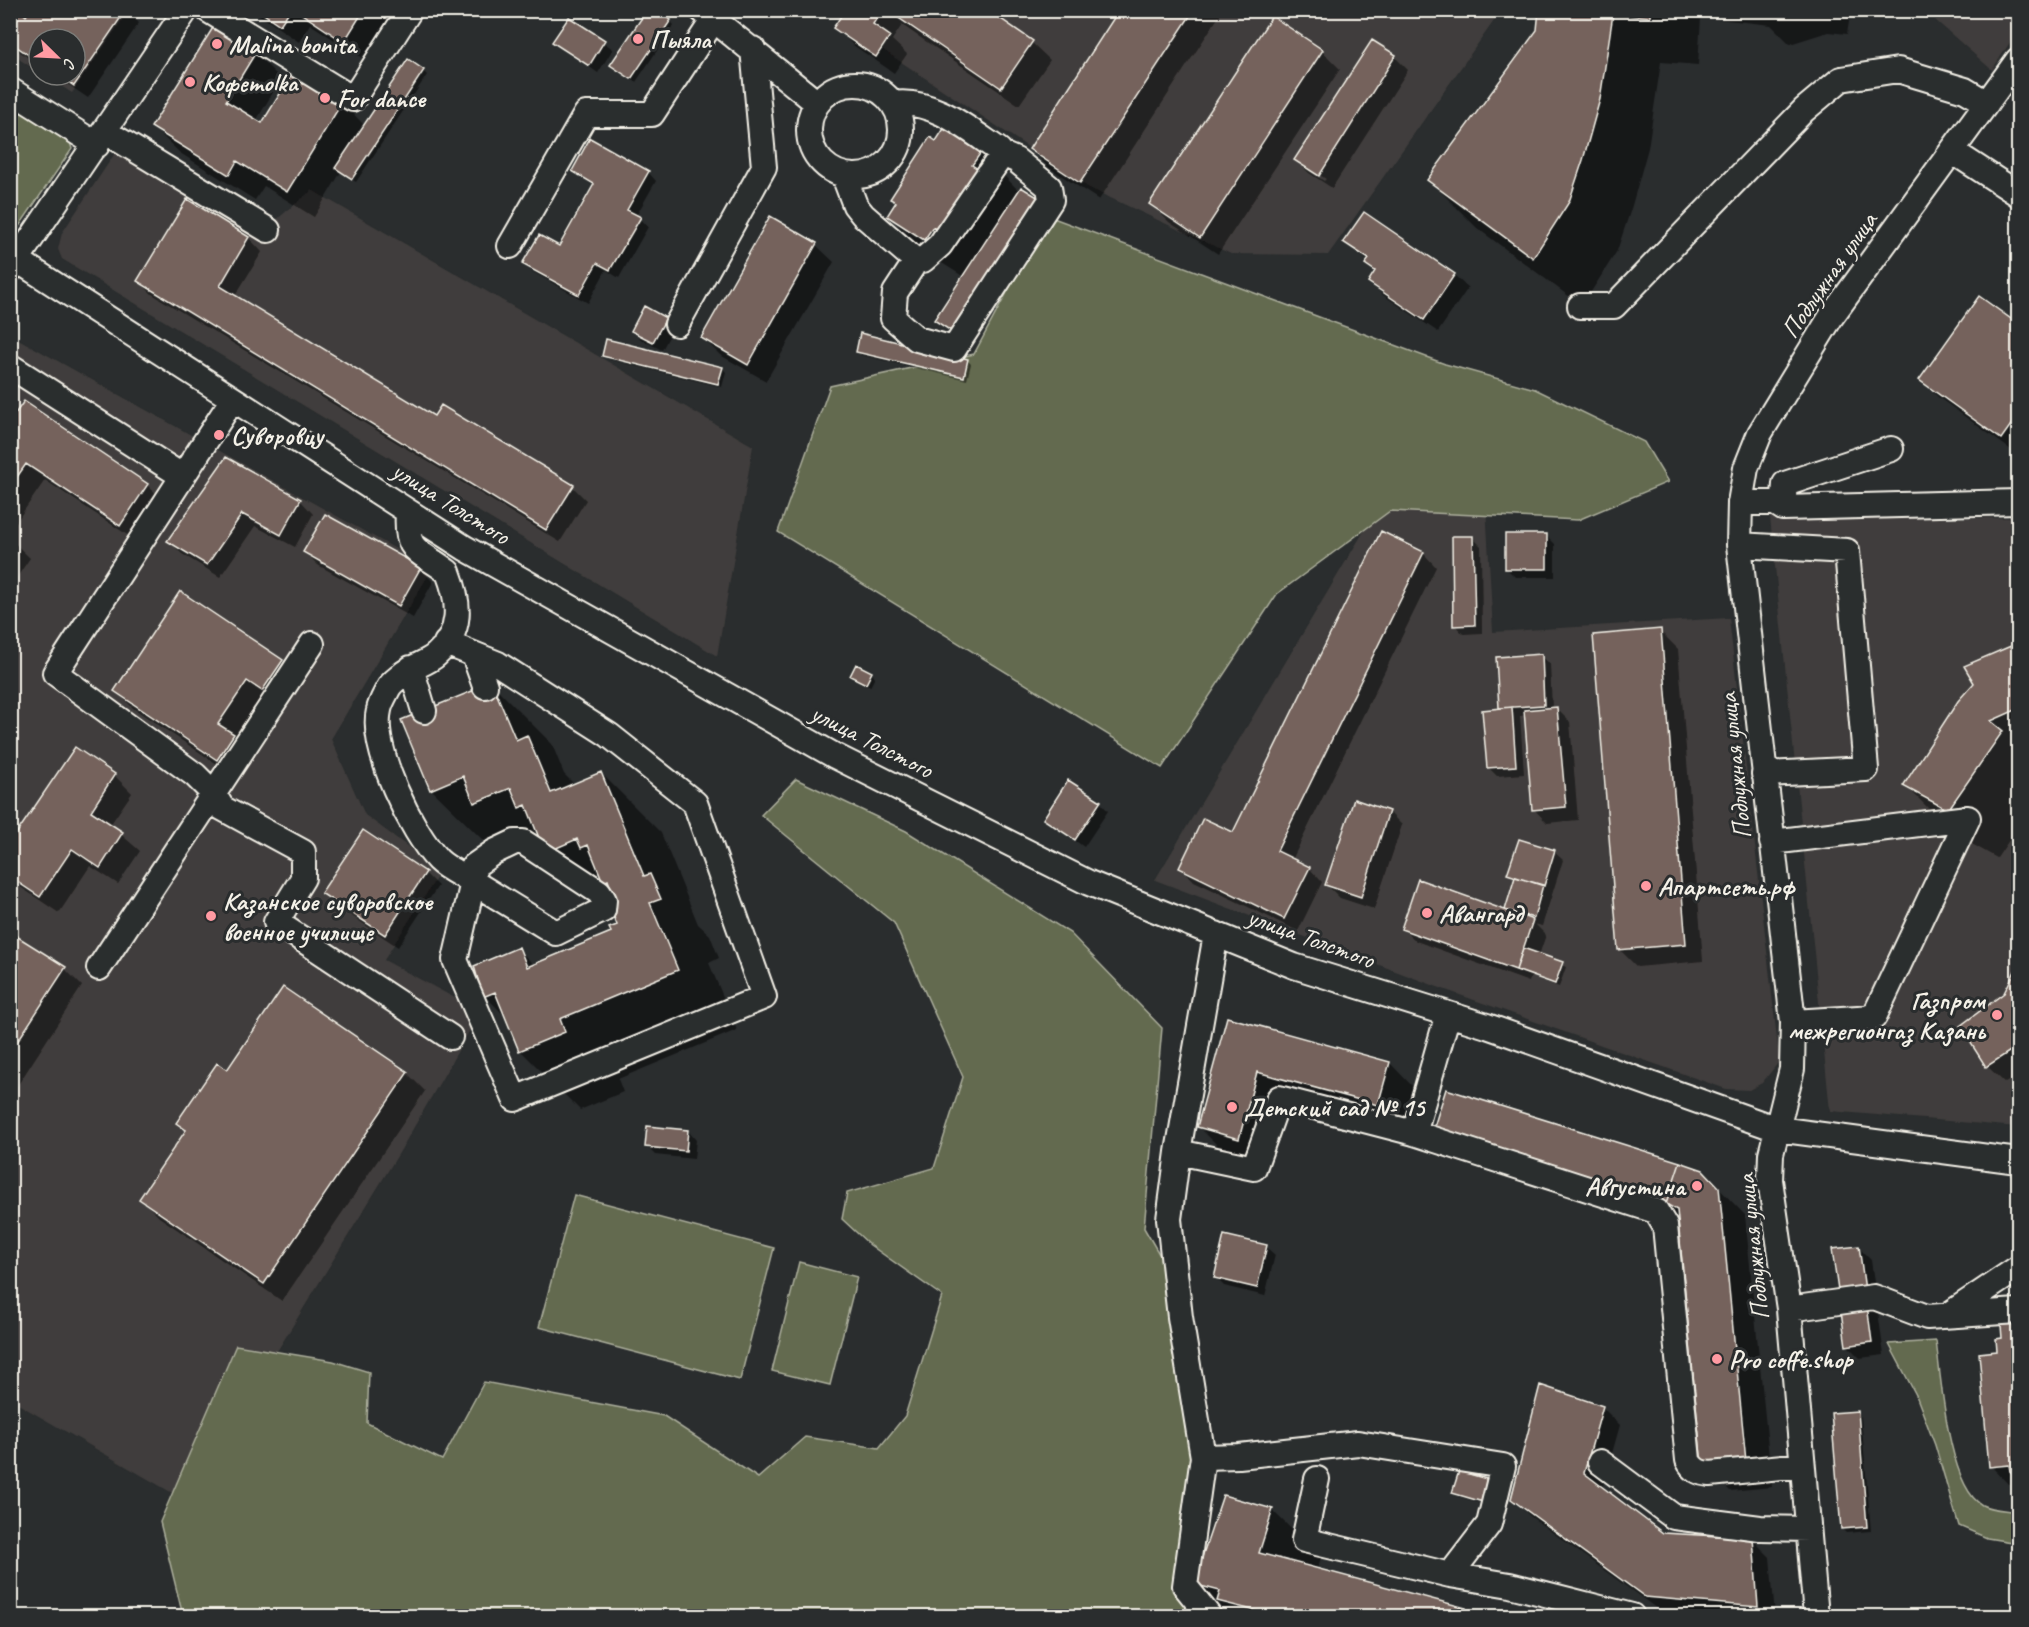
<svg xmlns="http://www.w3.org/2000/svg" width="2029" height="1627" font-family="Caveat,sans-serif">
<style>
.built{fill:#403d3c}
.green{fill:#636b50;stroke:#acae9c;stroke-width:1.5}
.shadow{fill:#0007;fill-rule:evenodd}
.building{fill:#74625b;stroke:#f4f1e8;stroke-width:1.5}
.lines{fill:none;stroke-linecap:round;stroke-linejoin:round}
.minor-casing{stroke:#f4f1e8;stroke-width:28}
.minor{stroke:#2a2d2e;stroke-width:24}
.poi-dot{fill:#ff9aa2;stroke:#2a2d2e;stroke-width:2}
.labels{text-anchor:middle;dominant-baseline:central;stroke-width:6;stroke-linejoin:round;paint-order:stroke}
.poi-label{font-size:26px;font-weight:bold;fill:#f4f1e8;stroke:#2a2d2e;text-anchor:start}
.street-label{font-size:26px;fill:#f4f1e8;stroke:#2a2d2e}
</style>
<rect width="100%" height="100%" fill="#2a2d2e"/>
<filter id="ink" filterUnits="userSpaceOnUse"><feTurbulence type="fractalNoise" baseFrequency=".0167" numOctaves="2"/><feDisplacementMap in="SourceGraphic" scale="12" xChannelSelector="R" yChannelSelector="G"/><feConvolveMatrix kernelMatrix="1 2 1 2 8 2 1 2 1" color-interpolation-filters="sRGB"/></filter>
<g filter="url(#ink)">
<!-- built -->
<path class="built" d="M10 11H129L72 93 44 75H75V39H39V72L11 54Z
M825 11H1501L1328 255 1231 254 1089 188Z
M1925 11H2018V30L1992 70Z
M127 135 276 220 312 190 753 446 717 656 62 259 58 249 62 233Z
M11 335 432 569 331 739 365 815 441 871 384 960 466 1004 474 1023 399 1153 279 1348 181 1498 11 1400Z
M1382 501 1486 506 1493 632 1729 618 1778 1048V1063L1762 1083 1749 1090 1726 1089 1443 989 1155 880Z
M1770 517 2018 518V1127L1830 1111Z"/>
<!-- green -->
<path class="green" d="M11 97 67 133 72 149 11 238Z
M1048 216 1445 364 1535 389 1644 442 1668 482 1578 520 1390 511 1277 594 1162 768 778 532 830 386 974 354Z
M796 779 906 831 1070 933 1162 1028 1144 1228 1169 1271 1190 1442 1195 1588 1211 1616H183L160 1522 236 1345 333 1361 369 1372 367 1423 442 1460 484 1382 664 1416 758 1478 805 1437 879 1448 905 1416 942 1296 870 1245 842 1219 847 1193 934 1168 963 1077 894 923 761 815Z
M574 1195 774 1248 740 1380 539 1327Z
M799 1262 857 1277 830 1385 772 1371Z
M1936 1341C1941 1378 1948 1486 1982 1505 1991 1510 2008 1510 2018 1512V1543L1987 1538 1959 1526 1935 1445 1916 1395 1889 1344Z"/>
<!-- shadow -->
<path class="shadow" d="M10 10H27L23 16 27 18 95 10H126L139 23 88 98 54 75H75V39H39V65L10 45Z
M252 10H380L388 19 362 58 310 24 299 42Z
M559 10H584L576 23 613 49 598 73 554 42 570 17Z
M847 10H985L1032 43 1050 60 1019 105 902 25 892 40 907 54 894 73 853 45 835 27Z
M1121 10H1223L1099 200 1048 167 1031 149Z
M1540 10H1861L1860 18 1850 16 1847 34 1828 32 1790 44 1771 25 1701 17 1698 65 1661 62 1648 148 1631 209 1617 251 1582 306 1477 228 1429 180 1538 31Z
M1273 18 1322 51 1340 69 1218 254 1169 222 1151 204Z
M670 21 674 25 636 82 616 69Z
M1372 42 1395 57 1408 70 1332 188 1309 173 1296 160ZM1309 168 1326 179 1324 181 1309 171Z
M255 53 281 79 256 121 262 125 342 102 365 126 423 71 427 75 356 182 341 172 314 217 264 186 255 200 180 153 153 127Z
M936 143 981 152 1020 192 1038 200 956 334 940 323 964 277 926 253 889 216 897 203 892 198Z
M574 171 648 172 656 181 636 216 648 227 619 278 606 270 588 303 533 272 524 263 559 248 594 186Z
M187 201 249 238 262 252 235 296 434 418 573 487 586 500 560 542 152 294 139 281Z
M1364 214 1454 275 1468 288 1438 332 1383 295 1370 282 1376 273 1367 264 1369 262 1345 241Z
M771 218 816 245 834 262 766 381 720 355 702 337Z
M1979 298 2018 326V455L1938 397 1921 380Z
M665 319 674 327 662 350 642 340 633 331Z
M858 351 967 360 971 364 967 380 861 355Z
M604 355 722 368 726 372 722 387 608 359Z
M10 424 147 485 165 502 138 542 45 480 10 531Z
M226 459 300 500 313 514 295 547 255 526 220 577 182 554 169 541Z
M1546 535 1555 544V577H1515L1507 569Z
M1472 537 1481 546 1482 633 1463 634 1455 625Z
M10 539 30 558 15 580 10 578Z
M305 552 420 568 433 582 413 618 318 565Z
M1423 553 1436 567 1292 860 1309 868 1322 882 1298 931 1194 881 1181 867 1234 834Z
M181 594 282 661 300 679 235 776 133 708 116 691Z
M1660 631 1678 649 1703 961 1637 967 1619 949Z
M2018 645V827L1997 858 1954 834 1905 785 1976 683 1966 667Z
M1541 656 1550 664 1552 709H1557L1570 722 1578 820 1547 823 1534 809 1526 715 1520 716 1524 774 1497 776 1488 767 1501 710 1498 658Z
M871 673 875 677 870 687 852 675Z
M492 684 552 744 564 774 574 784 601 773 661 833 698 924 710 935 719 958 709 963 737 1030 618 1079 623 1092 580 1110 520 1050 507 1018 485 996 518 949 534 965 613 932 619 925 612 909 513 839 491 848 431 789Z
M114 775 132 793 110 825 140 851 118 884 90 866 59 913 10 880V846Z
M1100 802 1108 811 1084 847 1045 819Z
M1389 812 1402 825 1374 909 1340 898 1327 885Z
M1554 852 1563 860 1542 926 1535 924 1546 935 1539 955 1566 967 1559 987 1531 976 1529 982 1416 941 1402 928 1511 914 1507 910 1515 880 1509 874Z
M425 873 438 886 398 947 337 906 323 893Z
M10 933 65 969 82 986 10 1097Z
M2018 969V1075L2005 1083 1987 1066 1993 1005 2014 980Z
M1228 1019 1390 1063 1416 1090 1405 1131 1283 1097 1265 1164 1225 1153 1199 1127Z
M227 1072 407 1073 425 1091 282 1301 159 1217 141 1199 186 1132 178 1123Z
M688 1131 696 1140 694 1159 655 1155 647 1147Z
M1461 1156 1702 1171 1745 1215 1772 1487 1730 1491 1704 1465 1680 1225Z
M1266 1247 1275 1255 1265 1296 1224 1286 1216 1278Z
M1858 1247 1871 1260 1884 1355 1860 1358 1847 1345Z
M2018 1299V1483L2008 1484 1991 1466 1999 1353Z
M1602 1407 1620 1425 1602 1489 1663 1534 1752 1539 1770 1557 1775 1616 1664 1614 1530 1516 1512 1498Z
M1857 1413 1861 1417 1871 1531 1846 1533 1842 1529Z
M1460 1472 1487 1505 1458 1496 1454 1492Z
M1272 1510 1321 1558 1317 1570 1465 1610 1472 1616H1228L1195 1584Z"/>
<!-- building -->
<path class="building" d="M10 10H19L26 16 30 10H126L74 86 58 75H75V39H39V62L10 42Z
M258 10H290L280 25Z
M296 10H364L344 42Z
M647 10H657L671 20 631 79 610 65Z
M845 10H882L873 24 890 36 876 57 833 28Z
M887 10H988L1033 41 1001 88Z
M1119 10H1194L1080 183 1029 149Z
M1539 10H1650V17L1613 14 1600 99 1583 160 1569 202 1533 258 1427 180 1537 30Z
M1272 16 1323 50 1200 238 1149 204Z
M569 17 605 40 589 66 552 42Z
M214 26 256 52 226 101 262 123 294 71 343 101 287 192 237 161 229 175 151 127Z
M1372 40 1396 55 1319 176 1294 160Z
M408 59 424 70 352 179 335 168Z
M945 127 982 151 972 165 978 169 938 231 933 227 924 240 887 216 896 202 890 199 930 137 936 141Z
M590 138 649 171 627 210 641 217 610 270 597 263 579 295 522 264 539 235 559 246 594 184 572 171Z
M1021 187 1039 198 951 331 934 320Z
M187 199 249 237 220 286 434 416 441 405 574 485 546 530 137 281Z
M1364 212 1455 274 1424 320 1368 282 1375 271 1365 264 1369 259 1343 242Z
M770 216 817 243 748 365 701 338Z
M1979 296 2018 324V415L2001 439 1919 380Z
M644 306 666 318 653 342 631 331Z
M860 333 968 359 964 377 856 352Z
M606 339 723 367 718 384 602 356Z
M24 401 148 484 120 526 26 464 10 487V421Z
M226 457 301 499 281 535 242 514 207 565 167 541Z
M325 514 421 567 399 606 303 552Z
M1381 531 1424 552 1277 851 1310 867 1284 919 1179 868 1203 818 1233 832Z
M1505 534H1547V569H1505Z
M1452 536H1473L1475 625 1453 626Z
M180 591 283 660 262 691 247 681 218 724 234 734 217 760 114 691Z
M1661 629 1686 944 1618 950 1593 635Z
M2018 643V709L1991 721 2003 731 1948 810 1903 786 1958 701 1974 683 1964 666Z
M1542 654 1544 705 1499 708 1496 657Z
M856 664 872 672 866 684 850 676Z
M492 683 516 740 527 735 551 793 601 772 644 876 650 874 661 899 650 903 678 970 560 1019 565 1032 519 1051 495 992 483 997 474 966 519 947 527 967 611 932 609 928 617 925 608 902 615 899 608 880 603 882 588 845 581 848 577 839 545 853 526 805 519 808 511 788 474 803 463 776 430 790 401 720Z
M1512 707 1516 766 1487 768 1482 710Z
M1557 707 1566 807 1532 810 1524 710Z
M75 747 115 774 91 811 123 832 100 868 72 849 40 897 10 877V843Z
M1068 780 1101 801 1075 840 1043 819Z
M1354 799 1389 811 1361 897 1325 885Z
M363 830 426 872 385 935 321 893Z
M1519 839 1555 850 1544 886 1507 874Z
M1515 877 1543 885 1534 918 1505 910Z
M1418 879 1533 920 1516 970 1401 929Z
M10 932 66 967 10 1053Z
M1523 948 1563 962 1555 984 1516 970Z
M2018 965V1046L1986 1067 1960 1026 2004 993Z
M283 987 408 1072 264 1284 139 1199 186 1130 176 1123 217 1063 227 1070Z
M1227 1017 1390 1062 1378 1105 1257 1072 1239 1139 1197 1127Z
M1446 1089 1680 1162 1666 1204 1433 1130Z
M647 1126 688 1130 686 1151 645 1147Z
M1680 1162 1703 1170 1719 1187 1746 1461 1702 1466 1677 1210 1666 1204Z
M1224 1235 1267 1245 1257 1288 1214 1278Z
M1859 1246 1872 1342 1846 1346 1832 1249Z
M2018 1298V1478L2010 1471 2009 1465 1989 1467 1979 1353 1997 1351 1996 1339 2002 1338 1999 1300Z
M1540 1385 1603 1406 1584 1473 1663 1533 1753 1538 1758 1607 1645 1597 1511 1499Z
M1858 1411 1867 1527 1841 1529 1831 1413Z
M1459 1471 1490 1480 1483 1502 1452 1493Z
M1223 1495 1273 1509 1259 1553 1466 1608 1464 1616H1276L1217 1601 1220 1591 1193 1584Z"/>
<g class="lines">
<!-- minor casing -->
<g class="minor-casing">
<path id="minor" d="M208 10 353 99 410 10
M702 10 817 103
M809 130a46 46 0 1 1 92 0a46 46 0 1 1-92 0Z
M10 90 97 145
M106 132 268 230
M1952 151 2018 194
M844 176 855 205 863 215 916 261 923 260 940 245 997 162 1002 154 999 150C968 129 932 98 893 104
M510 246 586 114H652L714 19
M916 261 895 293 893 318 917 339 954 349 1051 200 1049 187 1016 160 1002 154
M10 262 17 260 465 548 835 756 1089 883 1294 966 1487 1026 1777 1129 2018 1161
M10 270 186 10
M1580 306H1614L1804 110 1841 79 1898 70 1965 90 1987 103
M677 324 764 167 753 49
M10 366 182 476
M233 399 55 673 195 775 213 793 222 808 303 852V878L276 922 450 1037
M1740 503H1775L1783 508 2018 502
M1783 508 1785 484 1891 449
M408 512C405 555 419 549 448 572 460 603 463 631 436 655 427 663 414 666 404 673 399 678 391 682 388 689 385 695 380 703 379 710 370 748 412 833 438 860 447 869 462 875 473 882L455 960 515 1099 764 997 695 803 609 735 498 664 446 643
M1739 545 1847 551 1866 769 1764 774
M474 655 485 686
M411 668 424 711
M515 842H523L599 892 604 900 603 910 556 933 473 882 474 866 494 852Z
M1772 842 1968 818 1874 1017 1793 1022
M1216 934 1178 1152 1254 1168 1279 1098 1414 1133 1656 1211 1665 1226 1688 1460C1693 1470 1699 1473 1710 1474L1802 1465
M99 968 312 644
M1414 1133 1448 1014
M1178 1152 1169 1219 1180 1317 1203 1457 1185 1586 1209 1616
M1789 1309 1874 1297 1927 1317 2018 1311
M1948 1315 2018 1268
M1203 1457 1239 1456 1358 1443 1503 1466 1489 1524 1450 1575
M1600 1462 1674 1517 1760 1528 1808 1529
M1317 1479 1304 1540 1450 1575 1510 1585 1632 1616
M1816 1616 1789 1309 1770 1180 1771 1154 1792 1069 1793 1022 1739 545 1740 503 1746 468 1760 433 1831 317 2018 60"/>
</g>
<!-- minor -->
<use href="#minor" class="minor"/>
</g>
</g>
<!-- markers -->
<g class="poi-dot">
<circle cx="638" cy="39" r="6"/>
<circle cx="217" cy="44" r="6"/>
<circle cx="190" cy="82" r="6"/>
<circle cx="325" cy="98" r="6"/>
<circle cx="219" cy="435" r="6"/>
<circle cx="1646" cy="886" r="6"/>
<circle cx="1427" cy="913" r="6"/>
<circle cx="211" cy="916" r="6"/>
<circle cx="1997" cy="1015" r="6"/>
<circle cx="1232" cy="1107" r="6"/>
<circle cx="1697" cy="1186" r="6"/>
<circle cx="1717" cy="1359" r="6"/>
</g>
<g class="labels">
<!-- poi labels -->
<g class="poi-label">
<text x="650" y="39">Пыяла</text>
<text x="229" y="44">Malina bonita</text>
<text x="202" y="82">Кофеmolka</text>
<text x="337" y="98">For dance</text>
<text x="231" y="435">Суворовцу</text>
<text x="1658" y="886">Апартсеть.рф</text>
<text x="223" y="901">Казанское суворовское<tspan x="223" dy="30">военное училище</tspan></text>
<text x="1439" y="913">Авангард</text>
<text x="1985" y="1000" text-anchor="end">Газпром<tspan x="1985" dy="30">межрегионгаз Казань</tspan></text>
<text x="1244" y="1107">Детский сад № 15</text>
<text x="1685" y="1186" text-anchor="end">Августина</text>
<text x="1729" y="1359">Pro coffe.shop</text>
</g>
<!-- street labels -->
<g class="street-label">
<text transform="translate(1829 275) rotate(-55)">Подлужная улица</text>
<text transform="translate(451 503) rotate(32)">улица Толстого</text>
<text transform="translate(872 741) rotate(27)">улица Толстого</text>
<text transform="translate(1735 766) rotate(-96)">Подлужная улица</text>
<text transform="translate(1311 938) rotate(20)">улица Толстого</text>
<text transform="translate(1753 1247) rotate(-96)">Подлужная улица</text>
</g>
</g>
<!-- margin -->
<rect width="2029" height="1627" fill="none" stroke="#2a2d2e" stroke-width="36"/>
<rect x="18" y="18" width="1993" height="1591" fill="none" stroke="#f4f1e8" stroke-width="2" filter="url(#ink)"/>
<!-- north arrow -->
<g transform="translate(57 57) rotate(114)"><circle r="28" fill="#2a2d2e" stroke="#7b7b78" stroke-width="1.5"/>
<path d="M0-4.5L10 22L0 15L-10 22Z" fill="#ff9aa2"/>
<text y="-9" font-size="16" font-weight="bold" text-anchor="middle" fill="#f4f1e8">С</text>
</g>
</svg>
